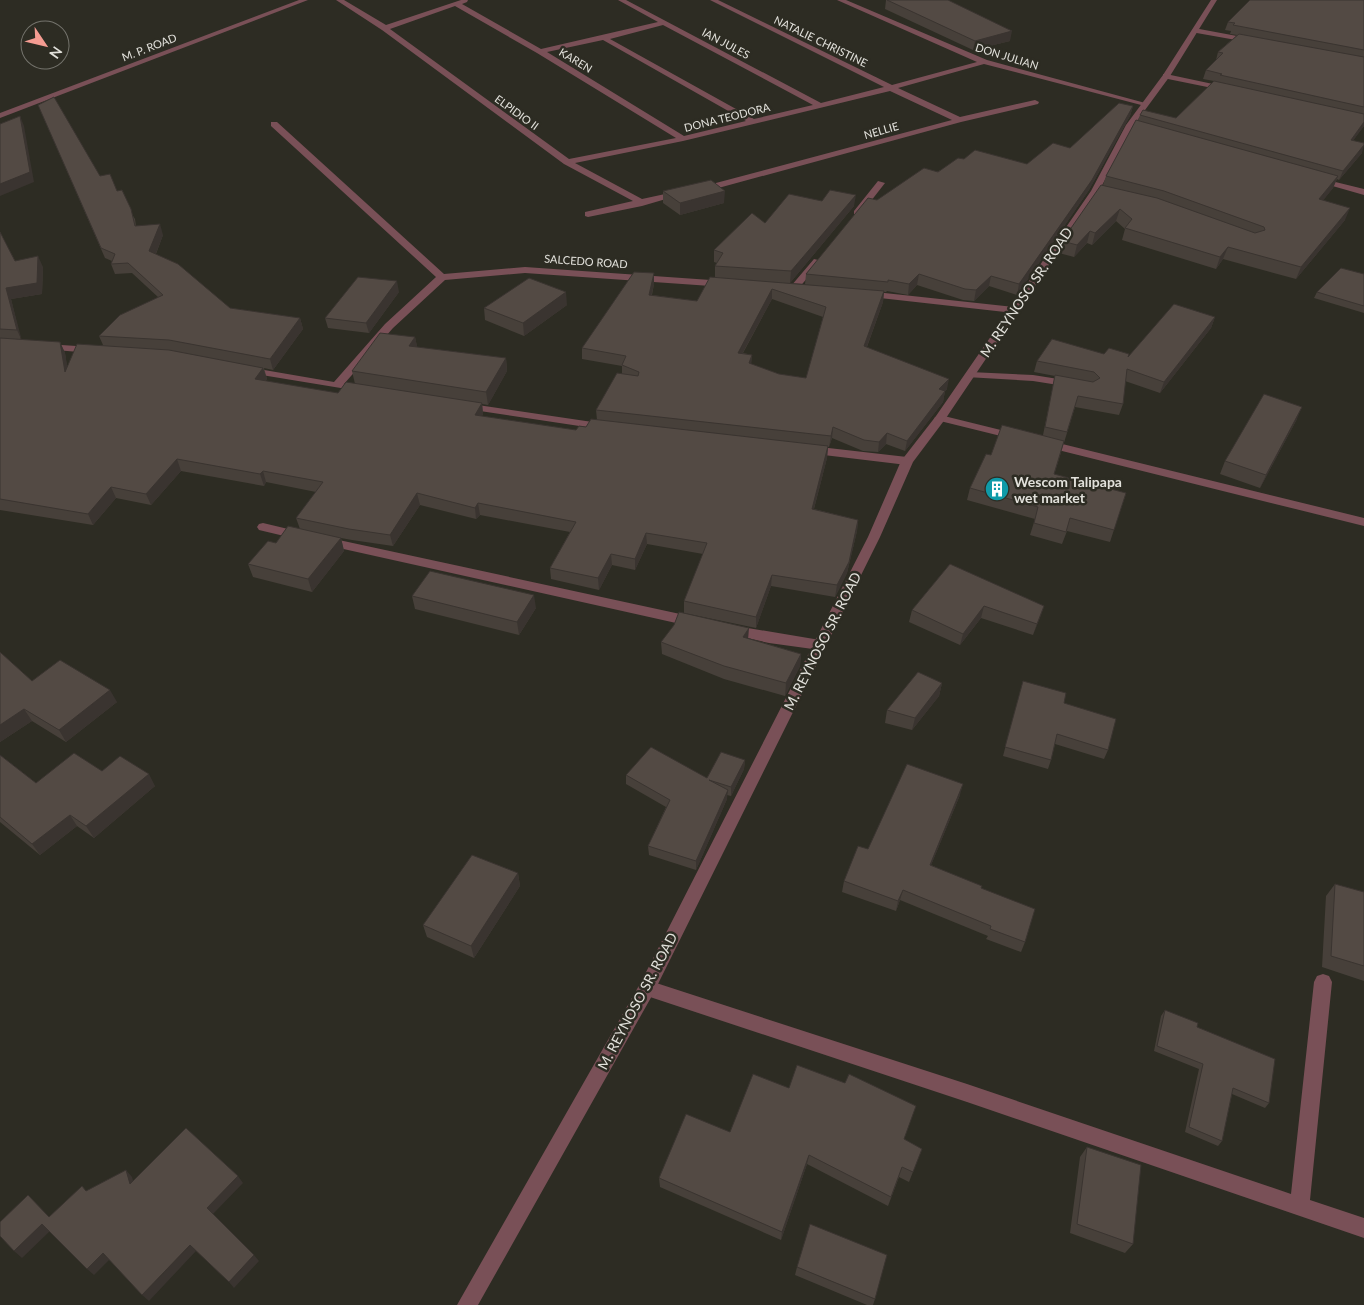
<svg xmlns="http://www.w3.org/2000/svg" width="1364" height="1305" font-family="Lato,sans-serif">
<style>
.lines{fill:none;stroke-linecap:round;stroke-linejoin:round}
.service{fill:#795057;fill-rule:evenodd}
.minor{fill:#795057;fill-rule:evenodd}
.tertiary{fill:#795057;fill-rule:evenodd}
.wall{fill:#47403a;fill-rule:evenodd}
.shaded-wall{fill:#3a3430}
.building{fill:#534a44;stroke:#3a3430;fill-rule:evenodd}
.labels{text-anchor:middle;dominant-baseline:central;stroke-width:5;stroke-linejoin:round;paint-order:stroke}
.far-street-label{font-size:11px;fill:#e2e1db;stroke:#2d2c23}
.street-label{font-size:14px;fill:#e2e1db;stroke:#2d2c23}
.poi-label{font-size:14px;font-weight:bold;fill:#e2e1db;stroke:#2d2c23;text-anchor:start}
</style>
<rect width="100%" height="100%" fill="#2d2c23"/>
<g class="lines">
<!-- service -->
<path class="service" d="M970 372 1033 375 1071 381 1076 384 1071 387 1033 381 966 377 965 375Z"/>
<!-- minor -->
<path class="minor" d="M299 0H308L0 118V113Z
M336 0H344L386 25 461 0H468L467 2 462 4 541 49 658 22 618 0H626L821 103 884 87 710 0H718L892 85 977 62 837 0H846L987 60 1149 104 1145 106 984 64 898 88 960 117 1035 100 1039 102 1038 104 961 122 700 193 697 192V188L952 120 890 91 683 141 575 163 642 199 679 191 683 194 642 206 588 217 585 216V212L633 201 564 164 382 30ZM455 6 537 53 676 138 569 159 390 29ZM663 25 813 105 754 119 610 39ZM603 40 746 121 684 136 547 52Z
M1194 28 1253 39 1257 41 1253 43 1191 32Z
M1166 74 1227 87 1231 89 1227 91 1163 78V74Z
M271 122H277L444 274 525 267 725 281 730 284 725 287 525 273 445 280 393 328 344 384 365 388V392L243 372V368L247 367 334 382 385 324 436 277 271 126Z
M1315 177 1364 189V195L1315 181Z
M878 181 885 183 860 215H854V211Z
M814 259 822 261 797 290H791V286Z
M866 291 1014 307 1019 310 1014 313 862 296V292Z
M46 344 92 347 97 350 92 353 42 349 41 347Z
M464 403 606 424 612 427 606 430 460 408 458 406Z
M940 415 1021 435 1023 437 1017 440 936 420 934 418Z
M1046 440 1364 518V526L1042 446V442Z
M811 446 907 457 913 461 907 465 807 453 805 450Z
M263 523 305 533 307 536 301 540 259 530 257 527 259 524Z
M325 537 694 617 701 622 694 627 321 544 319 541 321 538Z
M730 625 820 640 827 645 820 650 769 643 725 633 723 630 725 627Z
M1323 974 1329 976 1332 982 1310 1200 1364 1218V1238L967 1102 647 996 641 994 638 988 641 982 647 980 967 1084 1291 1194 1314 982 1317 976Z"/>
<!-- tertiary -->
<path class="tertiary" d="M1211 0H1217L1170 76 1134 125 1099 191 946 418 913 462 880 537 653 994 478 1305H457L641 982 868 537 901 461 936 416 1091 191 1126 125 1163 75Z"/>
</g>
<!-- wall -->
<path class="wall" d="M886 0H948L1010 41 973 50 885 9Z
M1364 0V126L1353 140 1362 153 1339 180 1337 179 1333 188 1323 200 1345 220 1296 279 1223 259 1216 269 1122 240 1125 229 1116 221 1092 245 1087 243 1074 257 1059 253 1062 241 1103 185 1106 176 1138 120 1140 115 1176 118 1214 81 1203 79 1206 70 1216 60 1218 52 1237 35 1230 34 1231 31 1225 30 1228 22Z
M38 105 100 176 117 191 135 219 136 226 163 235 156 254 230 308 300 318 303 329 273 370 264 368 267 379 265 381 338 393 355 384 352 371 415 337 417 347 506 358 507 371 488 405 482 404 483 414 482 416 576 430 586 427 597 420 596 410 622 374V366L582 359V348L654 284 652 295 697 301 715 277V266L717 263 714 262V250L765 223 822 201 854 206 790 283 760 281 805 284 806 274 877 200 964 159 1027 164 1070 148 1133 106 1130 116 1089 190 1017 295 989 286 974 301 963 300 917 285 908 295 887 291 886 292H884L883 302 867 347 947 389 945 391 943 402 905 451 886 444 878 452 863 451 832 438 829 447H828L827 458 814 509 858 520 857 531 847 573 835 597 771 586 756 628 684 613V601L703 554 647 544 635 570 612 565 599 590 551 579 550 568 570 532 480 515 476 519 420 505 393 546 352 540 341 538 344 551 312 592 253 577 248 564 276 543 300 529 296 518 316 492 266 482 264 486 181 471 151 505 116 498 93 525 0 510V232L15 261 43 267 42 294 11 299 21 340 60 342 65 353 67 367 103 345 99 336 158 297 132 273 115 274 111 264 112 261 105 258ZM772 299 823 317 806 378 779 374 751 364 752 355 743 353Z
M663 191 724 203 680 215 663 203Z
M1364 274V313L1314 298 1317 292Z
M399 292 369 333 328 328 325 318Z
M567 305 524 336 485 320 484 308Z
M1215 317 1211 328 1160 393 1125 381 1123 404 1119 415 1075 407 1054 475 1126 493 1110 542 1067 531 1062 544 1030 535 1035 519 967 500 970 488 991 455 1043 435 1055 376 1034 372 1037 361 1104 354 1128 357Z
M1297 419 1260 488 1220 474 1225 461Z
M950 564 1044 606 1033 635 981 618 960 645 909 622 912 610Z
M412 596 536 608 519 635 415 609Z
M748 638 801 654 800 666 785 696 724 679 662 654 661 642Z
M0 652 32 681 117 702 66 742 32 721 0 742Z
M1023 681 1064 703 1108 750 1104 759 1055 744 1051 760 1048 769 1003 756Z
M942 683 939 696 912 730 885 723 887 710Z
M0 755 36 783 102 771 155 786 94 838 77 826 40 855 0 822Z
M745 760 744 769 731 796 727 795V799L696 870 649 855 648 846 666 807 626 784V775L707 778Z
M960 795 931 865 981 888 1025 942 1021 952 986 939 988 936 900 900 896 911 842 892 844 881 868 849Z
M518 873 520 886 474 958 427 937 423 925Z
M1335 884 1364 892V981L1322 967 1326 896Z
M1165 1010 1197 1027 1269 1103 1265 1108 1232 1094 1222 1141 1218 1146 1185 1132 1199 1069 1154 1051 1161 1016Z
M730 1132 904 1139 922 1149 909 1182 899 1177 888 1206 807 1164 781 1240 660 1187 659 1178Z
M1087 1147 1133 1244 1125 1253 1070 1233 1080 1157Z
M797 1267 875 1299 873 1305H867L795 1275Z"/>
<!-- shaded-wall -->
<path class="shaded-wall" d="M1012 31 1010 41 973 50 975 41Z
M1133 106 1130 116 1089 190 1017 295 1019 284Z
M20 116 24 126 34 182 0 196V184Z
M1364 122V126L1347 149 1351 140Z
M1364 145 1362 153 1339 180 1343 171Z
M1338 176 1333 188 1315 211 1319 199Z
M725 191 724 203 680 215V203Z
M856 195 854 206 790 283 791 271Z
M1350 208 1345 220 1296 279 1301 267Z
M1120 209 1116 221 1092 245 1095 233Z
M160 224 163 235 153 261 149 251Z
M1090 231 1087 243 1074 257 1077 245Z
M1228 247 1223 259 1216 269 1220 257Z
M38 256 43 267 42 294 11 299 22 341 17 330 6 288Z
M654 273V284L649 305V295Z
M919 274 917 285 908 295 909 284Z
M991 276 989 286 974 301 976 290Z
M397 281 399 292 369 333 366 323Z
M772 289V299L737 363 738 353Z
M884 291 883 302 863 357 864 346Z
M566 292 567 305 524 336 523 323Z
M1215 317 1211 328 1160 393 1164 382Z
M300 318 303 329 273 370 270 359Z
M415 337 418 350 409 346Z
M60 342 65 353 70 382 65 372Z
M752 355 751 365 749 363Z
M506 358 507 371 488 405 486 392Z
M263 368 267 379 258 390 255 379Z
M949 379 947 389 937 400 939 389Z
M945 391 943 402 905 451 907 441Z
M482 403 483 414 476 426 475 415Z
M1302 407 1297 419 1260 488 1266 475Z
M833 427 832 438 829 447 831 436Z
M887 433 886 444 878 452 879 442Z
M828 446 827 458 811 520 812 509Z
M177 459 181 471 151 505 146 494Z
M263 471 266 482 264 486 260 474Z
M111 487 116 498 93 525 88 514Z
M417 493 420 505 393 546 390 535Z
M478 503 480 515 476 519 475 508Z
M858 520 857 531 847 573 835 597 837 585Z
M646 533 647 544 635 570V559Z
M341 538 344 551 312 592 308 579Z
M611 554 612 565 599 590 598 578Z
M772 575 771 586 756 628V617Z
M534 595 536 608 519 635 517 622Z
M984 606 981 618 960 645 963 634Z
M1044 606 1040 618 1033 635 1037 624Z
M749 628 748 640 743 637Z
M801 654 800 666 785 696 786 683Z
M942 683 939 696 912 730 915 718Z
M110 690 117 702 66 742 59 730Z
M24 709 32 721 0 742V725Z
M745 760 744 769 731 796V787Z
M149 774 155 786 94 838 86 826Z
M963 784 960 795 927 875 930 865Z
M728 790 727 799 696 870V861Z
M70 815 77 826 40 855 32 844Z
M518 873 520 886 474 958 471 946Z
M903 890 900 900 896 911 898 901Z
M809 1155 807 1164 781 1240 782 1232Z
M126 1170 132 1177 136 1191 130 1184Z
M238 1176 243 1183 212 1215 207 1208Z
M42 1224 50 1231 22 1258 14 1251Z
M190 1245 196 1251 149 1301 142 1295Z
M103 1253 110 1259 94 1275 87 1269Z
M254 1255 259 1261 234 1288 229 1282Z"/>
<!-- building -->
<path class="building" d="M887 0H948L1012 31 975 41Z
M1250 0H1364V50L1233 25 1235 23 1228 22Z
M1239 34 1364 57V107L1220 75 1222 74 1206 70 1223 53 1218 52Z
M1214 81 1364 114V122L1351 140 1364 143V145L1343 171 1140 115 1143 110 1176 118Z
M54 97 100 176 110 174 117 191 122 190 131 209 135 226 160 224 149 251 178 264 230 308 300 318 270 359 169 340 99 336 120 315 163 295 128 263 111 264 115 254 101 248 38 105Z
M1119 103 1133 106 1092 180 1019 284 991 276 976 290 965 289 919 274 909 284 888 280V282L806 274 868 198 877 200 924 168 938 172 958 158 964 159 975 150 1027 164 1053 143 1070 148Z
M20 116 30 172 0 184V124Z
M1136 120 1338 176 1319 199 1350 208 1301 267 1228 247 1220 257 1125 228 1132 219 1120 209 1095 233 1090 231 1077 245 1062 241 1101 185 1157 198 1255 233 1265 230 1264 227 1164 191 1106 176Z
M711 180 725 191 680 203 663 191Z
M830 190 856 195 791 271 715 266 723 253 714 250 752 213 765 223 789 194 822 201Z
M0 232 15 261 38 256 37 283 6 288 17 330 0 329Z
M1341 268 1364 274V306L1317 292Z
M634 272 654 273 649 295 697 301 710 277 884 291 864 346 949 379 939 389 945 391 907 441 887 433 879 442 864 440 833 427 831 436 596 410 617 373 638 376 639 372 622 365 626 356 582 348ZM772 289 826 307 806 378 779 374 749 363 752 355 738 353Z
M358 277 397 281 366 323 325 318Z
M529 278 566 292 523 323 484 308Z
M1174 304 1215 317 1164 382 1127 369 1123 404 1078 396 1067 432 1045 427 1055 375 1093 382 1100 378 1094 372 1037 361 1052 339 1104 354 1109 348 1129 354 1128 357Z
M380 333 415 337 409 346 506 358 486 392 352 371Z
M0 338 60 342 65 372 77 344 169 350 263 368 255 379 338 393 346 382 482 403 475 415 576 430 579 426 586 427 591 419 828 446 812 509 858 520 849 562 837 585 772 575 756 617 684 601 707 543 646 533 635 559 611 554 598 578 550 568 576 522 478 503 475 508 417 493 390 535 349 529 296 518 323 482 263 471 260 474 177 459 146 494 111 487 88 514 0 499Z
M1264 394 1302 407 1266 475 1225 461Z
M1002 425 1064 441 1054 474 1126 493 1114 530 1070 518 1066 532 1034 523 1038 507 970 488 986 454 991 455Z
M288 526 341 538 308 579 248 564 268 541 276 543Z
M950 564 1044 606 1037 624 984 606 963 634 912 610Z
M430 571 534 595 517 622 412 596Z
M679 612 749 628 743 637 801 654 786 683 724 666 661 642 674 625Z
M0 652 32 681 60 660 110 690 59 730 24 709 0 725Z
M918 672 942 683 915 718 887 710Z
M1023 681 1066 693 1064 703 1116 719 1108 750 1057 734 1051 760 1005 747Z
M651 747 707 778 721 752 745 760 731 787 709 780 728 790 696 861 648 846 670 800 626 775Z
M74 753 102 771 120 756 149 774 86 826 70 815 32 844 0 817V755L36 783Z
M907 764 963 784 930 865 982 886 981 888 1035 909 1025 942 990 929 991 926 903 890 898 901 844 881 858 846 868 849Z
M472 855 518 873 471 946 423 925Z
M1335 884 1364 892V966L1331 956Z
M1165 1010 1198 1023 1197 1027 1275 1059 1269 1103 1233 1088 1222 1141 1189 1127 1203 1064 1157 1046Z
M797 1065 845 1083 849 1074 916 1106 904 1139 922 1149 913 1172 902 1167 891 1197 809 1155 782 1232 659 1178 686 1114 730 1132 753 1074 789 1088Z
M186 1128 238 1176 207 1208 254 1255 229 1282 190 1245 142 1295 103 1253 87 1269 42 1224 14 1251 0 1236V1222L28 1195 49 1217 82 1186 86 1191 126 1170 130 1184Z
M1087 1147 1141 1165 1133 1244 1077 1224Z
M810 1224 887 1255 875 1299 797 1267Z"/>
<!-- icons -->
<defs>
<g id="building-disc" transform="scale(1.25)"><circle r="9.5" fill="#0f9aa8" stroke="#2d2c23"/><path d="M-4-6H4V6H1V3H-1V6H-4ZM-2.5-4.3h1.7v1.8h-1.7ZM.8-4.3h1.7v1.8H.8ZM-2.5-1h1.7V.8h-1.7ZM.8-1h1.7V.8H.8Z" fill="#fff"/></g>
</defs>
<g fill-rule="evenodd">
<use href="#building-disc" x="997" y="489"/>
</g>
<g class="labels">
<!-- far-street labels -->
<g class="far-street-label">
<text transform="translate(821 41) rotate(26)">NATALIE CHRISTINE</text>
<text transform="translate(726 43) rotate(28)">IAN JULES</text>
<text transform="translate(149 47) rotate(-21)">M. P. ROAD</text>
<text transform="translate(1007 56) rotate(17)">DON JULIAN</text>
<text transform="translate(576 60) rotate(31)">KAREN</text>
<text transform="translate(517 112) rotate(36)">ELPIDIO II</text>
<text transform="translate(727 117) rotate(-14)">DONA TEODORA</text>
<text transform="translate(881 130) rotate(-16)">NELLIE</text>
<text transform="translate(586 261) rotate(4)">SALCEDO ROAD</text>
</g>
<!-- street labels -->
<g class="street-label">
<text transform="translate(1026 292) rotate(-56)">M. REYNOSO SR. ROAD</text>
<text transform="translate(822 641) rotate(-63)">M. REYNOSO SR. ROAD</text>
<text transform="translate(637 1001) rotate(-62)">M. REYNOSO SR. ROAD</text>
</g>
<!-- poi labels -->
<g class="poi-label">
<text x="1014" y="481">Wescom Talipapa<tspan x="1014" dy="16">wet market</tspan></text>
</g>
</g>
<!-- north arrow -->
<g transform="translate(45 45) rotate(125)"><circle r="24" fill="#2d2c23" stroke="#75746d"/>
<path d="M0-4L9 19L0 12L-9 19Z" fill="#f59c92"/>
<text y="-8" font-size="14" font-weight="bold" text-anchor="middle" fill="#e2e1db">N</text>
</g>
</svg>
